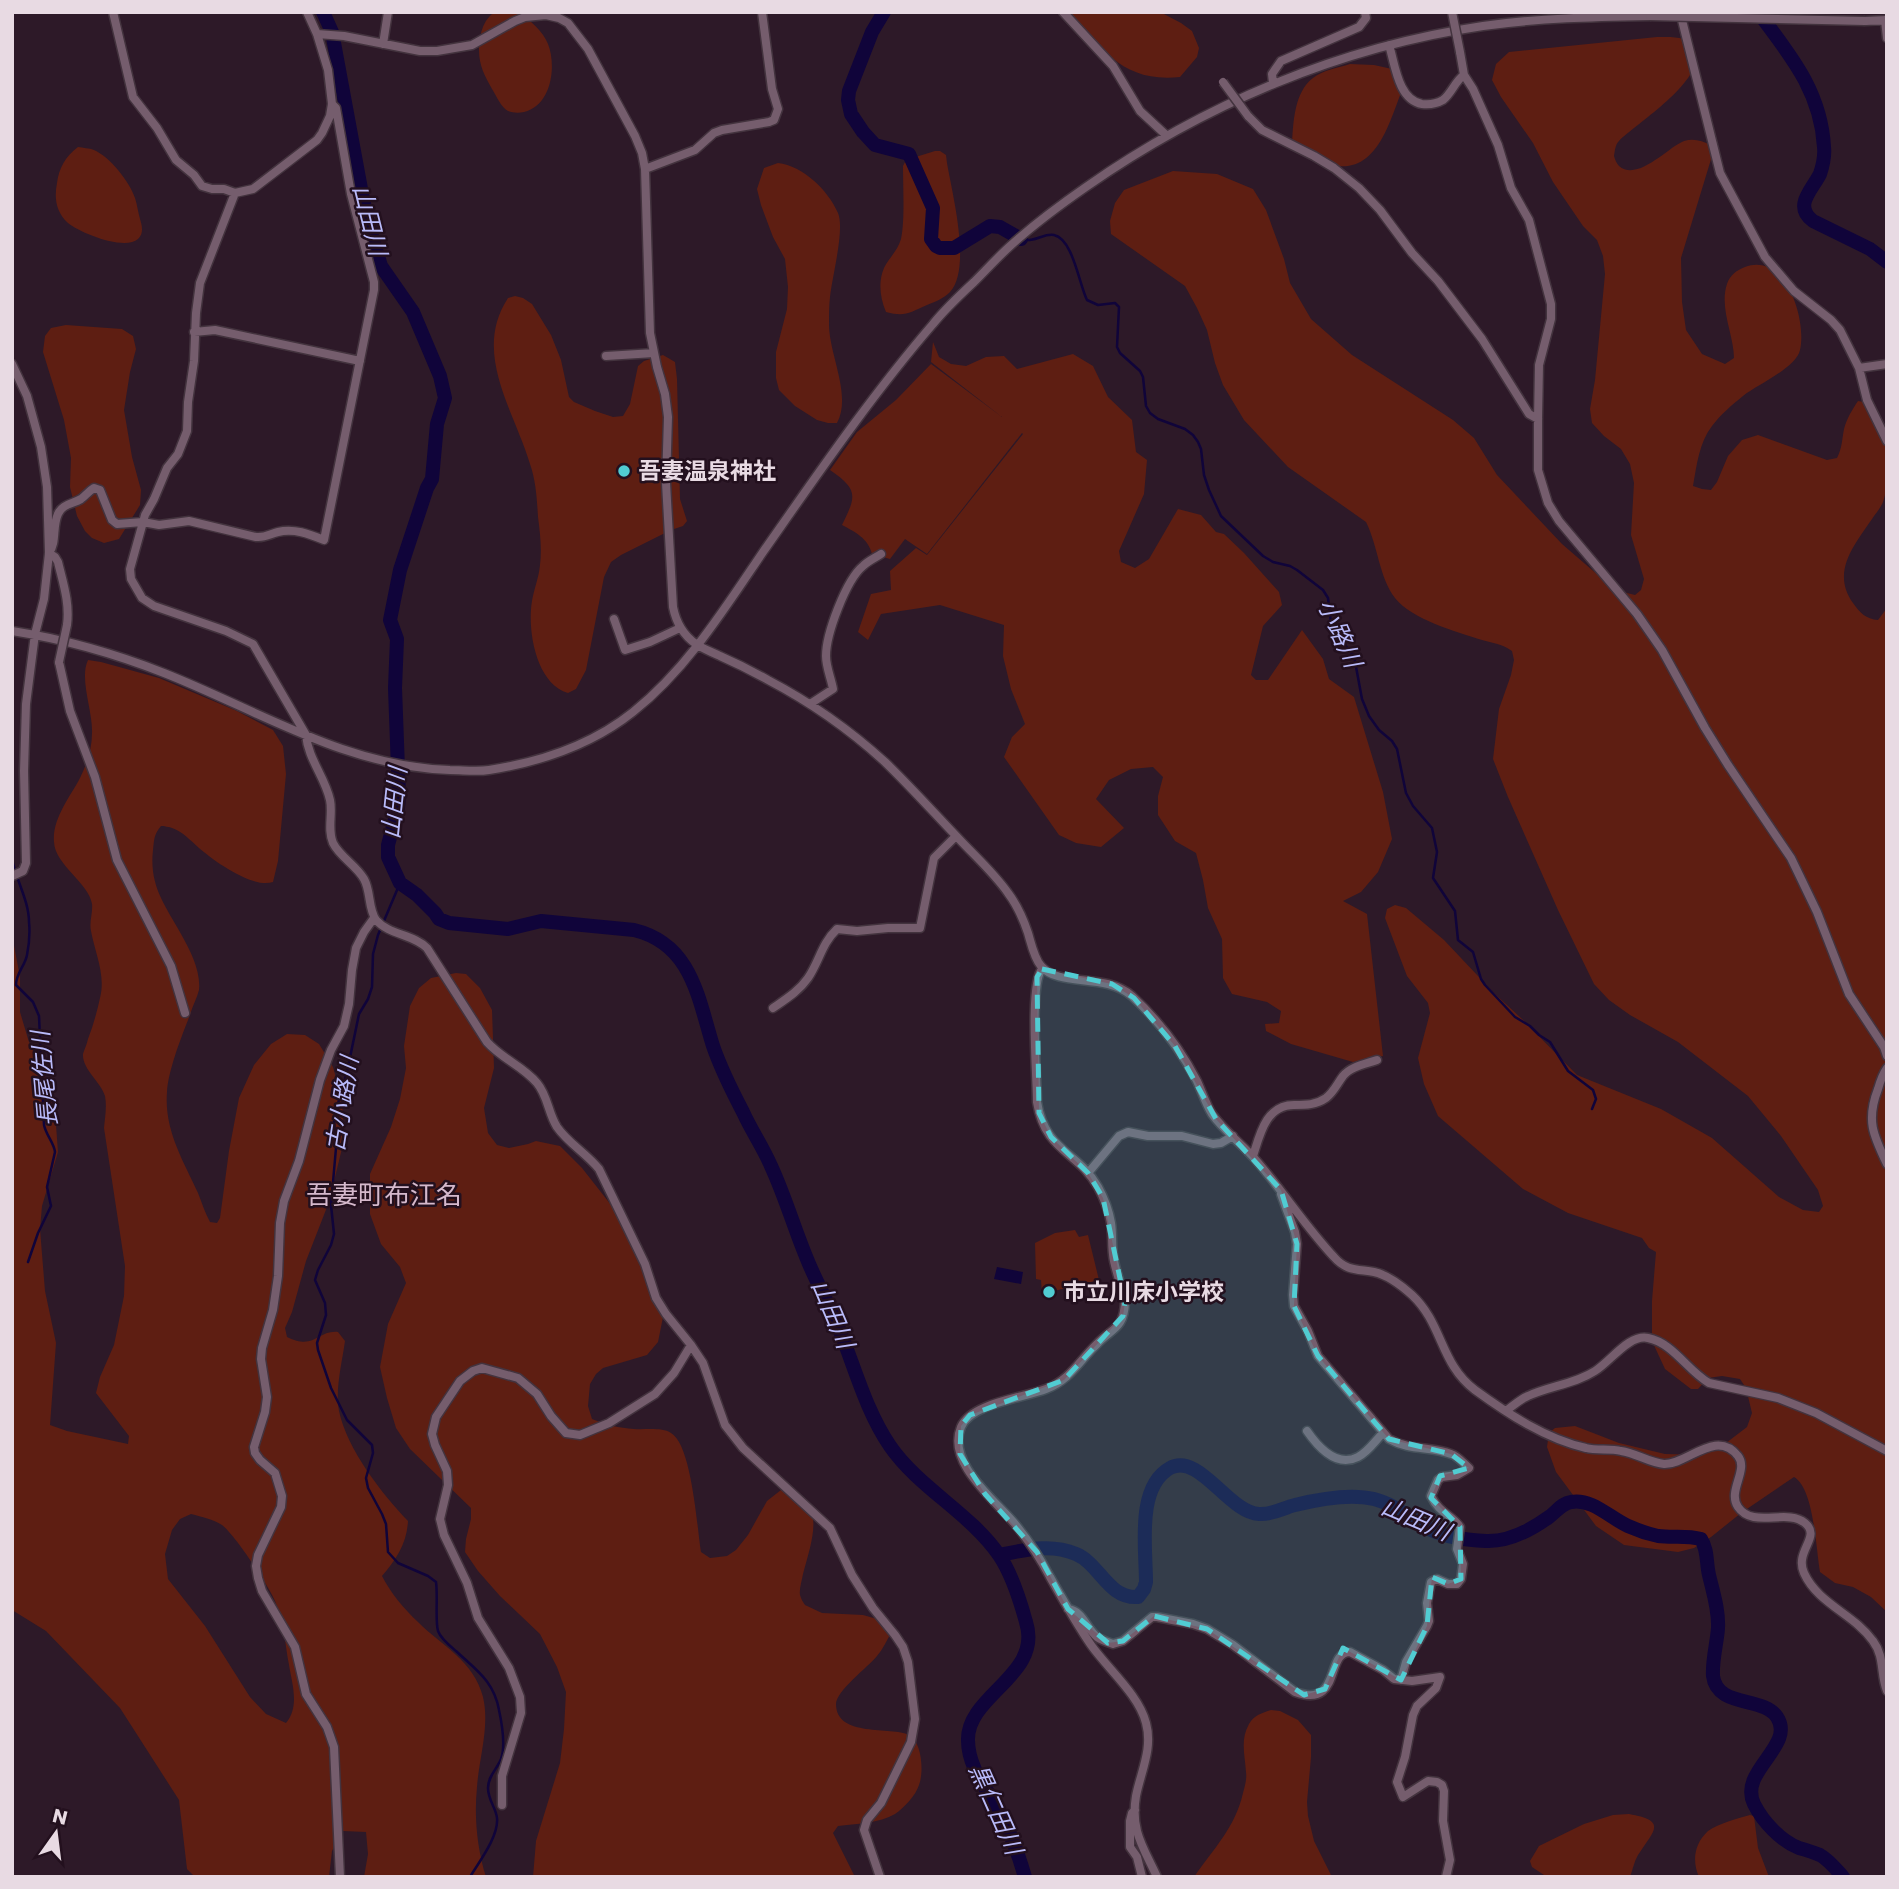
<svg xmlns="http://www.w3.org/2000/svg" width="1899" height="1889" font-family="Poppins,'Noto Sans JP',sans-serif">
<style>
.green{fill:#5e1e12;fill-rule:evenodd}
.water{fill:#10043a}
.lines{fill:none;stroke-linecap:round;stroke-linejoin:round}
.stream{stroke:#10043a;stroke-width:2.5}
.river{stroke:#10043a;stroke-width:14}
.minor-casing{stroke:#43333e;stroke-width:11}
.minor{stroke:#755d6d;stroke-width:8}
.minor-bridge-casing{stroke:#43333e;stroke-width:11;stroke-linecap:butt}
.minor-bridge{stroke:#755d6d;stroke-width:8}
.marked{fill:#51ccd2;fill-opacity:0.2;stroke:#51ccd2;stroke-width:5;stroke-dasharray:14 9;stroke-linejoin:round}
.poi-dot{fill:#51ccd2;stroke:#23101e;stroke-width:2.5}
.labels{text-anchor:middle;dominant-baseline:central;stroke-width:5;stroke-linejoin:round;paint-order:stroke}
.poi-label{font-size:23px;font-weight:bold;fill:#e8dae3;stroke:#23101e;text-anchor:start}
.water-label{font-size:24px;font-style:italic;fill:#b9bbfa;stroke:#23101e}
.quarter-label{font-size:26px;fill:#d5b9cc;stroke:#23101e}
</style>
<rect width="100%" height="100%" fill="#2d1928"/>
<!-- green -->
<path class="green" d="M495 12H520C530 21 543 31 548 44 557 67 551 106 524 112 519 113 513 113 508 111 501 107 497 97 492 89 485 76 479 66 479 50 479 36 483 19 495 12Z
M1070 12H1160L1181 23 1192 31 1199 48 1197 57 1180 77C1124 83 1102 50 1070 12Z
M1657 37C1671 37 1690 35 1695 51 1705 81 1637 123 1619 141 1615 145 1615 151 1614 156 1615 159 1616 163 1619 166 1638 182 1668 147 1684 141 1694 138 1702 141 1711 145L1712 156 1681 258 1682 302 1686 330 1702 354 1725 364 1734 358C1734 335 1719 308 1727 284 1730 275 1737 270 1745 267 1786 252 1807 320 1800 350 1796 368 1758 384 1743 396 1733 404 1720 415 1712 426 1699 443 1697 464 1693 486L1702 489 1711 490 1717 482 1728 456 1742 440 1758 435 1827 460 1837 458C1842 449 1842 439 1844 429 1847 418 1852 410 1858 401 1862 402 1866 402 1868 404 1889 419 1891 481 1883 502 1881 507 1877 512 1874 516 1856 543 1830 571 1853 603 1860 613 1866 619 1878 620L1887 608V1612L1871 1597 1853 1587 1835 1583 1820 1572C1816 1549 1814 1488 1794 1477L1741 1513 1711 1537 1694 1548 1678 1552 1624 1545 1596 1526 1556 1472 1547 1447 1549 1433 1555 1428 1575 1426 1619 1443 1665 1454 1702 1455 1726 1443 1747 1427 1752 1413 1746 1388 1740 1379 1722 1376 1708 1378 1698 1389H1691L1665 1369 1652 1341V1301L1656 1252 1649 1248 1642 1238 1568 1213 1523 1189 1438 1116 1424 1084 1418 1058 1430 1013 1428 1003 1407 976 1385 918 1387 909 1395 905 1406 908 1444 940 1494 993 1522 1019 1577 1075 1661 1109 1712 1138 1779 1197 1803 1210 1819 1212 1823 1206 1818 1190 1781 1136 1748 1096 1678 1042 1630 1015 1609 1000 1594 984 1558 910 1508 797 1493 759 1499 709 1511 675 1514 660 1512 651C1503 644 1492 643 1482 640 1457 632 1411 619 1395 598 1379 577 1378 546 1366 522L1288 467 1244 420 1223 385 1215 363 1207 330 1197 308 1185 286 1111 234 1110 221 1115 203 1124 190 1173 171 1217 174 1253 189 1266 210 1284 259 1290 283 1311 319 1352 355 1453 420 1474 438 1497 475 1562 544 1606 582 1619 591 1635 595 1641 590 1644 579 1631 535 1634 483 1630 464 1621 449 1604 436 1592 423 1590 409 1595 380 1605 274 1603 256 1597 240 1583 226 1553 182 1533 143 1501 97 1492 80 1496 64 1509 52Z
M1350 64 1374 65 1392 69 1403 88C1390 119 1379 171 1337 166 1318 164 1306 158 1292 146 1293 124 1294 92 1313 78 1323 70 1338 68 1350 64Z
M78 147C83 148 89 148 94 150 110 157 129 181 135 198 137 204 138 212 140 219 142 226 144 233 138 239 125 251 80 233 68 223 56 212 54 198 57 183 59 168 65 157 78 147Z
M935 151H940L946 155 947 163C952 193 972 268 950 292 944 298 935 302 927 305 909 313 905 317 886 312 880 298 878 282 884 268 889 258 898 250 901 239 905 221 903 186 903 166L906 160Z
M778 163C803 166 828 190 838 213 845 229 832 277 830 297 829 306 829 315 829 324 829 355 852 395 837 423H828L817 420 795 406 779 390 776 378V352L787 309 788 287 785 259 773 237 761 205 757 189 764 168Z
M515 296 523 298 532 304 551 335 561 360 569 397 574 402 595 411 613 417 623 416 630 404 638 366 644 361 663 355 675 362 677 379 680 499 687 521 683 526 671 530 621 555 611 562 604 577 586 670 576 689 568 693C536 684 527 630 532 601 534 589 539 577 540 565 542 549 540 532 538 517 537 500 536 481 530 464 514 410 472 353 508 298Z
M66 325 122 329 133 336 136 349 130 372 124 410 132 457 141 490 140 505 119 539 104 543 92 538 85 531 77 516 70 487 71 458 64 420 43 352 45 336 51 328Z
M933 342 939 357 951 364 966 366 986 357 1004 356 1017 369 1073 354 1093 366 1108 397 1132 420 1136 452 1147 460 1144 494 1119 551 1121 562 1135 568 1149 559 1178 509 1201 515 1216 532 1224 534 1244 553 1279 592 1282 605 1263 626 1251 675 1256 680H1268L1302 630 1323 659 1329 679 1354 697 1383 792 1392 839 1378 872 1361 892 1343 901 1367 914 1383 1056 1353 1062 1291 1044 1266 1031 1265 1024 1279 1023 1281 1011 1267 1002 1232 994 1223 978 1222 939 1208 908 1203 880 1196 853 1175 841 1158 815V796L1163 777 1153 767 1131 769 1109 780 1096 799 1124 828 1101 847 1076 843 1059 835 1004 757 1012 737 1025 724 1011 689 1003 656 1004 625 940 605 881 614 868 640 858 632 871 594 891 590 890 571 916 548 927 555 1023 434 1022 433 927 554 905 539 890 559 872 554C868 538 855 532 842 525 856 496 859 490 830 470L857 432 896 400 931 364 1002 417 931 362Z
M88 660 101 662 159 678 237 711 273 730 283 746 286 774 278 861 273 882C253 889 214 861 199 848 191 841 182 831 172 828 171 827 162 826 161 826 154 834 154 840 153 850 149 886 165 905 181 934 190 950 201 971 199 990 197 998 192 1007 190 1015 182 1035 168 1071 167 1092 164 1130 183 1160 198 1193 202 1203 205 1213 210 1222L217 1223 220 1218 229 1151 239 1098 254 1065 271 1044 287 1034 305 1035 319 1044 333 1067 342 1100 344 1140 329 1202 306 1261 292 1312 285 1328 287 1337C315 1351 317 1330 338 1332L345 1341C342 1363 335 1389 339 1411 347 1449 382 1494 408 1521 407 1543 396 1560 382 1576 390 1592 404 1609 418 1622 442 1646 474 1661 483 1697 490 1726 479 1758 477 1787 474 1817 477 1848 486 1877H364L368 1854 366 1832 343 1831 332 1851 329 1877H195L187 1869 179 1800 120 1708 46 1631 12 1610V935L20 977V1012L29 1042 49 1084 56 1125 58 1152 42 1206 40 1229 45 1291 56 1343 50 1425 67 1431 128 1444 129 1436 96 1393 100 1377 114 1345 124 1296 125 1266 104 1128C105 1117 107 1107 105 1096 101 1082 82 1069 83 1054 84 1050 87 1044 88 1039 93 1026 97 1012 100 998 106 975 95 953 91 931 89 922 93 913 92 904 89 883 55 865 54 842 52 819 70 797 80 778 87 764 92 749 92 733 93 711 79 679 88 660ZM191 1514C202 1517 213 1519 222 1525 235 1535 268 1585 275 1601 284 1621 285 1644 289 1665 292 1683 300 1707 286 1723L266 1714 250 1697 205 1626 168 1579 165 1554 172 1530 180 1519Z
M456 973 466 974 480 988 492 1010 494 1068 484 1108 488 1133 497 1145 509 1148 528 1144 536 1141 560 1146 582 1168 615 1210 657 1293 663 1317 658 1342 647 1355 603 1368 596 1374 590 1384 588 1406 592 1419C606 1425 619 1428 634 1429 645 1430 662 1427 671 1433 692 1445 697 1528 701 1552L710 1558 727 1556 736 1550 748 1535 767 1501 781 1490C829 1497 812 1540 803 1574 802 1580 799 1589 800 1595 801 1599 803 1602 805 1605L822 1613 863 1615 884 1621 891 1633C887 1640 883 1649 877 1656 868 1667 836 1691 836 1704 836 1738 892 1726 909 1735 922 1742 924 1772 919 1785 916 1795 904 1808 895 1814 880 1823 855 1824 838 1826L833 1833 855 1877H533L536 1841 560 1763 564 1729 566 1692 557 1667 540 1634 500 1596 478 1571 465 1552 466 1539 471 1519V1508L410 1449 396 1428 387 1398 380 1367 388 1324 406 1283 400 1267 381 1244 370 1214V1174L391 1127 400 1099 406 1068 404 1046 410 1006 419 988 431 978Z
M1075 1230 1079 1237 1088 1235 1099 1280 1042 1294 1041 1280 1036 1279 1035 1243 1055 1233Z
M1271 1710 1280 1711 1298 1720 1311 1735V1757L1307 1802 1308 1816 1314 1841 1332 1877H1194C1214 1848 1235 1828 1243 1793 1245 1786 1247 1778 1246 1772 1245 1755 1240 1740 1249 1724 1254 1715 1262 1713 1271 1710Z
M1629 1814C1668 1821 1654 1830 1638 1855 1634 1862 1633 1869 1630 1877H1547L1532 1867 1530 1861 1539 1846 1584 1824 1613 1815Z
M1750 1815 1754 1816 1758 1848 1769 1877H1699C1692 1861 1694 1844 1708 1831 1717 1824 1739 1818 1750 1815Z"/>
<!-- water -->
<path class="water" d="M997 1267 1023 1272 1021 1284 994 1279Z"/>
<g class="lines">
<!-- stream -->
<path class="stream" d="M1021 239C1035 243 1043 233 1054 235 1073 239 1079 284 1087 300L1098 305 1115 303 1119 307 1117 347 1120 353 1140 371 1143 377 1146 406 1150 413 1158 419 1185 429 1193 435 1198 442 1201 449 1204 475 1209 490 1221 516 1263 556 1273 562 1290 566 1297 570 1323 590 1328 598 1331 623 1335 633 1354 656 1362 699 1369 716 1379 730 1392 741 1397 749 1406 793 1413 806 1432 828 1437 852 1433 878 1455 911 1458 940 1473 952 1481 979 1485 985 1515 1017 1530 1026 1539 1035 1550 1042 1568 1071 1593 1090 1596 1099 1592 1109
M12 859C16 880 29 901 29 922 30 932 29 945 27 955 25 966 16 973 16 985L33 1002 39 1016 44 1125C46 1135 54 1143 55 1152L47 1187 51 1206 38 1233 28 1262
M400 883 378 935 373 954 372 987 368 999 359 1014 347 1072 337 1107 334 1122 336 1148 331 1205 334 1234 331 1245 318 1270 315 1280 325 1303 326 1315 317 1343 318 1350 331 1388 347 1420 372 1445 373 1453 366 1478 368 1488 382 1514 386 1524 388 1552 398 1563 428 1576 436 1582C438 1596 435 1621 438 1631 441 1639 450 1646 456 1651 476 1670 494 1681 499 1710 502 1724 506 1745 501 1759 497 1769 488 1776 488 1788 488 1800 496 1808 497 1818 499 1836 479 1862 470 1877"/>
<!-- river -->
<path class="river" d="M323 12 332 32 361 189 368 223 381 266 413 312 440 376 445 398 437 424 432 479 427 488 400 570 390 620 397 639 395 688 399 796 398 808 388 845V857L400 883 417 895 435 913 439 919 449 923 508 929 541 921 634 930C692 944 698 998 713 1046 721 1069 732 1091 743 1112 751 1130 763 1147 771 1166 785 1196 794 1228 807 1259 815 1279 826 1299 835 1319 853 1360 864 1408 890 1446 919 1488 970 1513 999 1555 1012 1574 1020 1600 1026 1622 1043 1675 967 1695 968 1740 968 1769 989 1791 1001 1815 1011 1834 1019 1856 1025 1877
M884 12 872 32 849 91 848 100 851 114 863 132 875 145 909 154 933 208 931 239 936 246 940 248H954L990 226 1000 227 1021 239
M1758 12C1790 55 1821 91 1824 147 1825 156 1823 165 1820 174 1812 190 1793 206 1813 221L1870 249 1887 262
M999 1555C1026 1550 1050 1543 1076 1554 1100 1564 1108 1599 1138 1597L1144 1589 1146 1582C1146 1548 1136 1487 1170 1468 1199 1452 1229 1513 1259 1514 1272 1515 1283 1508 1295 1505 1319 1499 1349 1493 1374 1499 1395 1504 1411 1520 1429 1529 1447 1538 1467 1540 1486 1541 1509 1542 1531 1530 1549 1517 1556 1512 1562 1503 1571 1502 1592 1498 1610 1518 1628 1526 1637 1530 1649 1534 1658 1536 1673 1538 1686 1535 1701 1539 1708 1550 1706 1562 1709 1575 1713 1592 1719 1610 1718 1628 1717 1643 1712 1660 1713 1676 1717 1708 1763 1696 1777 1717 1796 1746 1738 1771 1754 1804 1763 1822 1781 1841 1799 1848 1806 1850 1813 1852 1820 1855 1829 1860 1836 1869 1843 1877"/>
<!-- minor casing -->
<g class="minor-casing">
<path id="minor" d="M113 12 133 97 157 128 176 160 194 175 202 186 212 189H224L235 193 253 189 317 140 322 133 330 116 332 104 328 70 317 34 307 12
M1063 12 1113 66 1140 111 1166 135
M1680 12 1720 173 1765 257 1794 291 1831 320 1840 330 1859 368 1867 400 1887 441
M1885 20 1887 38
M1865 21 1887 20
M317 34 344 36 420 51H437L472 45 515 21 525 17 546 15 559 18 568 23 588 49 635 136 642 153 645 169 650 333 657 367 665 394 668 417 666 483 673 607C676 622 683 635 696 644 703 649 712 652 720 656 736 663 752 671 768 680 810 702 850 730 885 762 911 787 935 814 960 840 976 857 994 873 1008 893 1017 905 1023 918 1028 933 1031 943 1034 958 1041 966 1060 988 1104 972 1132 996 1158 1020 1181 1050 1197 1081 1202 1092 1206 1104 1212 1114 1224 1131 1242 1144 1255 1159 1283 1191 1305 1226 1334 1257 1346 1271 1357 1269 1374 1272 1388 1275 1401 1285 1412 1295 1443 1324 1440 1364 1475 1390 1508 1414 1546 1439 1586 1448 1597 1451 1610 1448 1621 1451 1636 1453 1650 1463 1664 1464 1687 1465 1716 1428 1738 1456 1749 1470 1727 1491 1738 1507 1753 1529 1787 1508 1805 1523 1822 1537 1794 1551 1804 1573 1818 1604 1854 1614 1873 1641 1885 1657 1880 1674 1887 1691
M383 44 388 12
M1389 45C1395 64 1398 100 1422 104 1430 105 1436 104 1443 100 1452 93 1455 81 1464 75
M1460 52 1464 75 1473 89 1498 145 1511 188 1529 220 1551 304V319L1539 365 1538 419V470L1548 503 1559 521 1637 614 1662 650 1705 728 1728 765 1791 858 1817 912 1849 994 1884 1047 1887 1056
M1273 83 1272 74 1281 61 1359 27 1366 18 1365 12
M1248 116 1262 130 1314 156 1334 168 1359 188 1380 210 1412 253 1438 281 1482 339 1529 414 1538 419
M645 169 695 150 714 133 722 130 769 122 774 120 778 109 772 89 762 12
M235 193 200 283 196 313 194 361 188 402 187 431 178 454 167 468 154 499 145 515 130 569 131 579 142 598 154 606 226 631 253 644 306 735C308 759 325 777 330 800 333 814 327 829 333 843 340 857 356 865 364 879 371 891 368 909 376 920 389 935 413 934 427 948L487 1042C502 1059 523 1066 537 1083 548 1096 548 1113 557 1127 568 1143 586 1153 599 1169L645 1264 656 1298 666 1314 691 1345 703 1363 725 1425 743 1448 830 1528 852 1575 873 1608 895 1635 903 1647 908 1662 915 1719 911 1742 881 1803 867 1820 864 1830 880 1877
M194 332 215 330 360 361
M606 356 654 353
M12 364 27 396 41 447 47 487 49 553 44 599 35 634 26 704 24 771 26 863 23 871 12 876
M1859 368 1887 364
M49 553C57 542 52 527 58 514 62 504 73 504 81 499 86 495 89 491 94 488L100 490 112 520 117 524 143 522 159 525 189 521 256 537C265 538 270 534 278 532 294 528 309 534 324 540L374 290V282L351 194 336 108 332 104
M49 553 55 557 58 562C63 583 70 603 67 625
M614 619 625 650 650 642 680 628
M12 631C63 639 116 654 164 673 258 710 346 767 450 770 463 770 476 772 489 770 540 762 593 744 633 712 687 669 725 608 763 552 817 475 871 396 933 324 945 309 960 295 974 282 986 270 997 258 1009 247 1033 225 1060 205 1086 187 1205 104 1340 47 1483 26 1539 18 1594 17 1650 16
M59 662 70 711 95 777 117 860 171 966 185 1013
M810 704 833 689C831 678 826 667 826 656 826 634 846 580 863 566 868 561 875 558 881 554
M1042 969C1029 985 1037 1077 1037 1102 1045 1152 1078 1151 1098 1187 1104 1198 1109 1211 1111 1223 1113 1235 1111 1248 1114 1261 1117 1275 1122 1288 1125 1302 1124 1329 1112 1328 1097 1344 1079 1361 1070 1380 1046 1389 1023 1398 971 1403 961 1427 946 1463 995 1500 1015 1524 1029 1541 1040 1558 1050 1577 1063 1600 1076 1623 1091 1645 1108 1669 1139 1695 1146 1723 1153 1749 1141 1771 1136 1796 1130 1831 1144 1848 1157 1877
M773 1008C786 999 799 991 808 978 819 962 822 943 837 929L857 931 888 928H920L934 858 956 836
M1887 1068C1882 1075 1880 1082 1878 1089 1866 1120 1873 1135 1887 1164
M1253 1156C1260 1134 1266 1105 1294 1105 1306 1105 1316 1105 1326 1098 1334 1092 1337 1084 1343 1076 1351 1066 1366 1064 1377 1060
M1088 1173 1119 1136 1128 1132 1148 1136H1182L1213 1144 1221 1143 1233 1136
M1281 1194 1295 1232 1297 1244 1293 1295 1294 1306 1308 1331 1318 1356 1389 1439C1410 1451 1431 1446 1451 1454 1458 1456 1463 1463 1469 1468L1457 1475 1442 1477 1438 1480 1431 1496C1440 1514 1451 1514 1460 1527L1457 1549 1463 1564 1461 1579 1457 1584H1448L1437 1579 1431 1582 1427 1603 1429 1621 1427 1626 1406 1662 1401 1680
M1506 1411C1513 1406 1520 1399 1528 1396 1549 1386 1575 1384 1595 1371 1611 1361 1629 1334 1648 1338 1673 1343 1687 1370 1709 1383L1778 1398 1816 1413 1887 1451
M1307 1431C1318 1447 1336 1468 1358 1457 1368 1452 1375 1441 1383 1433
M1068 1609C1083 1611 1086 1628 1097 1637 1101 1640 1107 1642 1113 1644L1123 1641 1152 1617H1157L1193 1624 1207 1629 1233 1645 1295 1692C1342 1709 1325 1652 1350 1652L1383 1670 1394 1679 1412 1681 1440 1677 1436 1688 1417 1706 1413 1715 1405 1757 1397 1782 1403 1797 1428 1781 1437 1782 1442 1785 1444 1791 1443 1821 1450 1860 1446 1877
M502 1805V1776L521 1713 520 1697 509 1668 478 1618 467 1583 444 1535 440 1519 448 1485 447 1471 435 1445 432 1434 436 1417 460 1381 473 1371 482 1368 518 1378 537 1394 551 1416 566 1433 580 1435 609 1423 655 1394 674 1373 691 1345
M1135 1810 1132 1813 1130 1821V1847L1137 1857 1142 1877
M340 1877 334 1747 327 1727 306 1694 295 1647 262 1591 258 1578 256 1566 258 1555 281 1507 282 1496 275 1473 260 1460 255 1453 254 1447 265 1412 267 1397 261 1359 262 1348 273 1310 278 1276 280 1223 284 1201 299 1161 320 1080 331 1050 344 1026 349 1004 352 970 356 948 364 932 374 918"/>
</g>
<!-- minor -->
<use href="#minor" class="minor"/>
<!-- minor-bridge casing -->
<g class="minor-bridge-casing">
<path id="minor-bridge" d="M1452 12 1460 52
M1650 16 1865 21
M1223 82 1248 116
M59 662 67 625"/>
</g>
<!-- minor-bridge -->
<use href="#minor-bridge" class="minor-bridge"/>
</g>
<!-- marked area -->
<path class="marked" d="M1042 969 1112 984 1134 998 1175 1046 1216 1119 1281 1190 1297 1244 1294 1306 1318 1356 1389 1439 1451 1454 1469 1468 1440 1476 1431 1498 1460 1527 1461 1579 1448 1584 1432 1577 1427 1626 1401 1680 1343 1648 1325 1689 1304 1695 1207 1629 1154 1616 1123 1641 1108 1643 1068 1609 1037 1552 985 1494 960 1454 961 1426 970 1415 1064 1380 1123 1316 1125 1302 1103 1198 1088 1173 1051 1137 1039 1113 1037 977Z"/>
<!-- markers -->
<g class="poi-dot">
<circle cx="624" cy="471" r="7"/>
<circle cx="1049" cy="1292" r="7"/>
</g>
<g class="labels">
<!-- poi labels -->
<g class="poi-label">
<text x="638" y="471">吾妻温泉神社</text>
<text x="1063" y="1292">市立川床小学校</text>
</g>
<!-- water labels -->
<g class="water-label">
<text transform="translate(370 220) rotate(76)">山田川</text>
<text transform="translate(1340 633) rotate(66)">小路川</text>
<text transform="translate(394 803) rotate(-84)">山田川</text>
<text transform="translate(44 1079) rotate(-95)">長尾佐川</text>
<text transform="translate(342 1104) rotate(-81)">古小路川</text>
<text transform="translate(833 1314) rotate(67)">山田川</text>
<text transform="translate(1416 1519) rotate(23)">山田川</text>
<text transform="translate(996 1809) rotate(66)">黒仁田川</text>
</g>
<!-- quarter labels -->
<g class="quarter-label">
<text x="384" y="1195">吾妻町布江名</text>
</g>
</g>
<!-- border -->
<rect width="1899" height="1889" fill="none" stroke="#e8dae3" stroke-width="28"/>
<!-- north arrow -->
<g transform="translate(56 1833) rotate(14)" stroke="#23101e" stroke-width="5" paint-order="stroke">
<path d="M0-5L12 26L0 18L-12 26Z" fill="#e8dae3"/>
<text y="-10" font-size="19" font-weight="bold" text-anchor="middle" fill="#e8dae3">N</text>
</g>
</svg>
